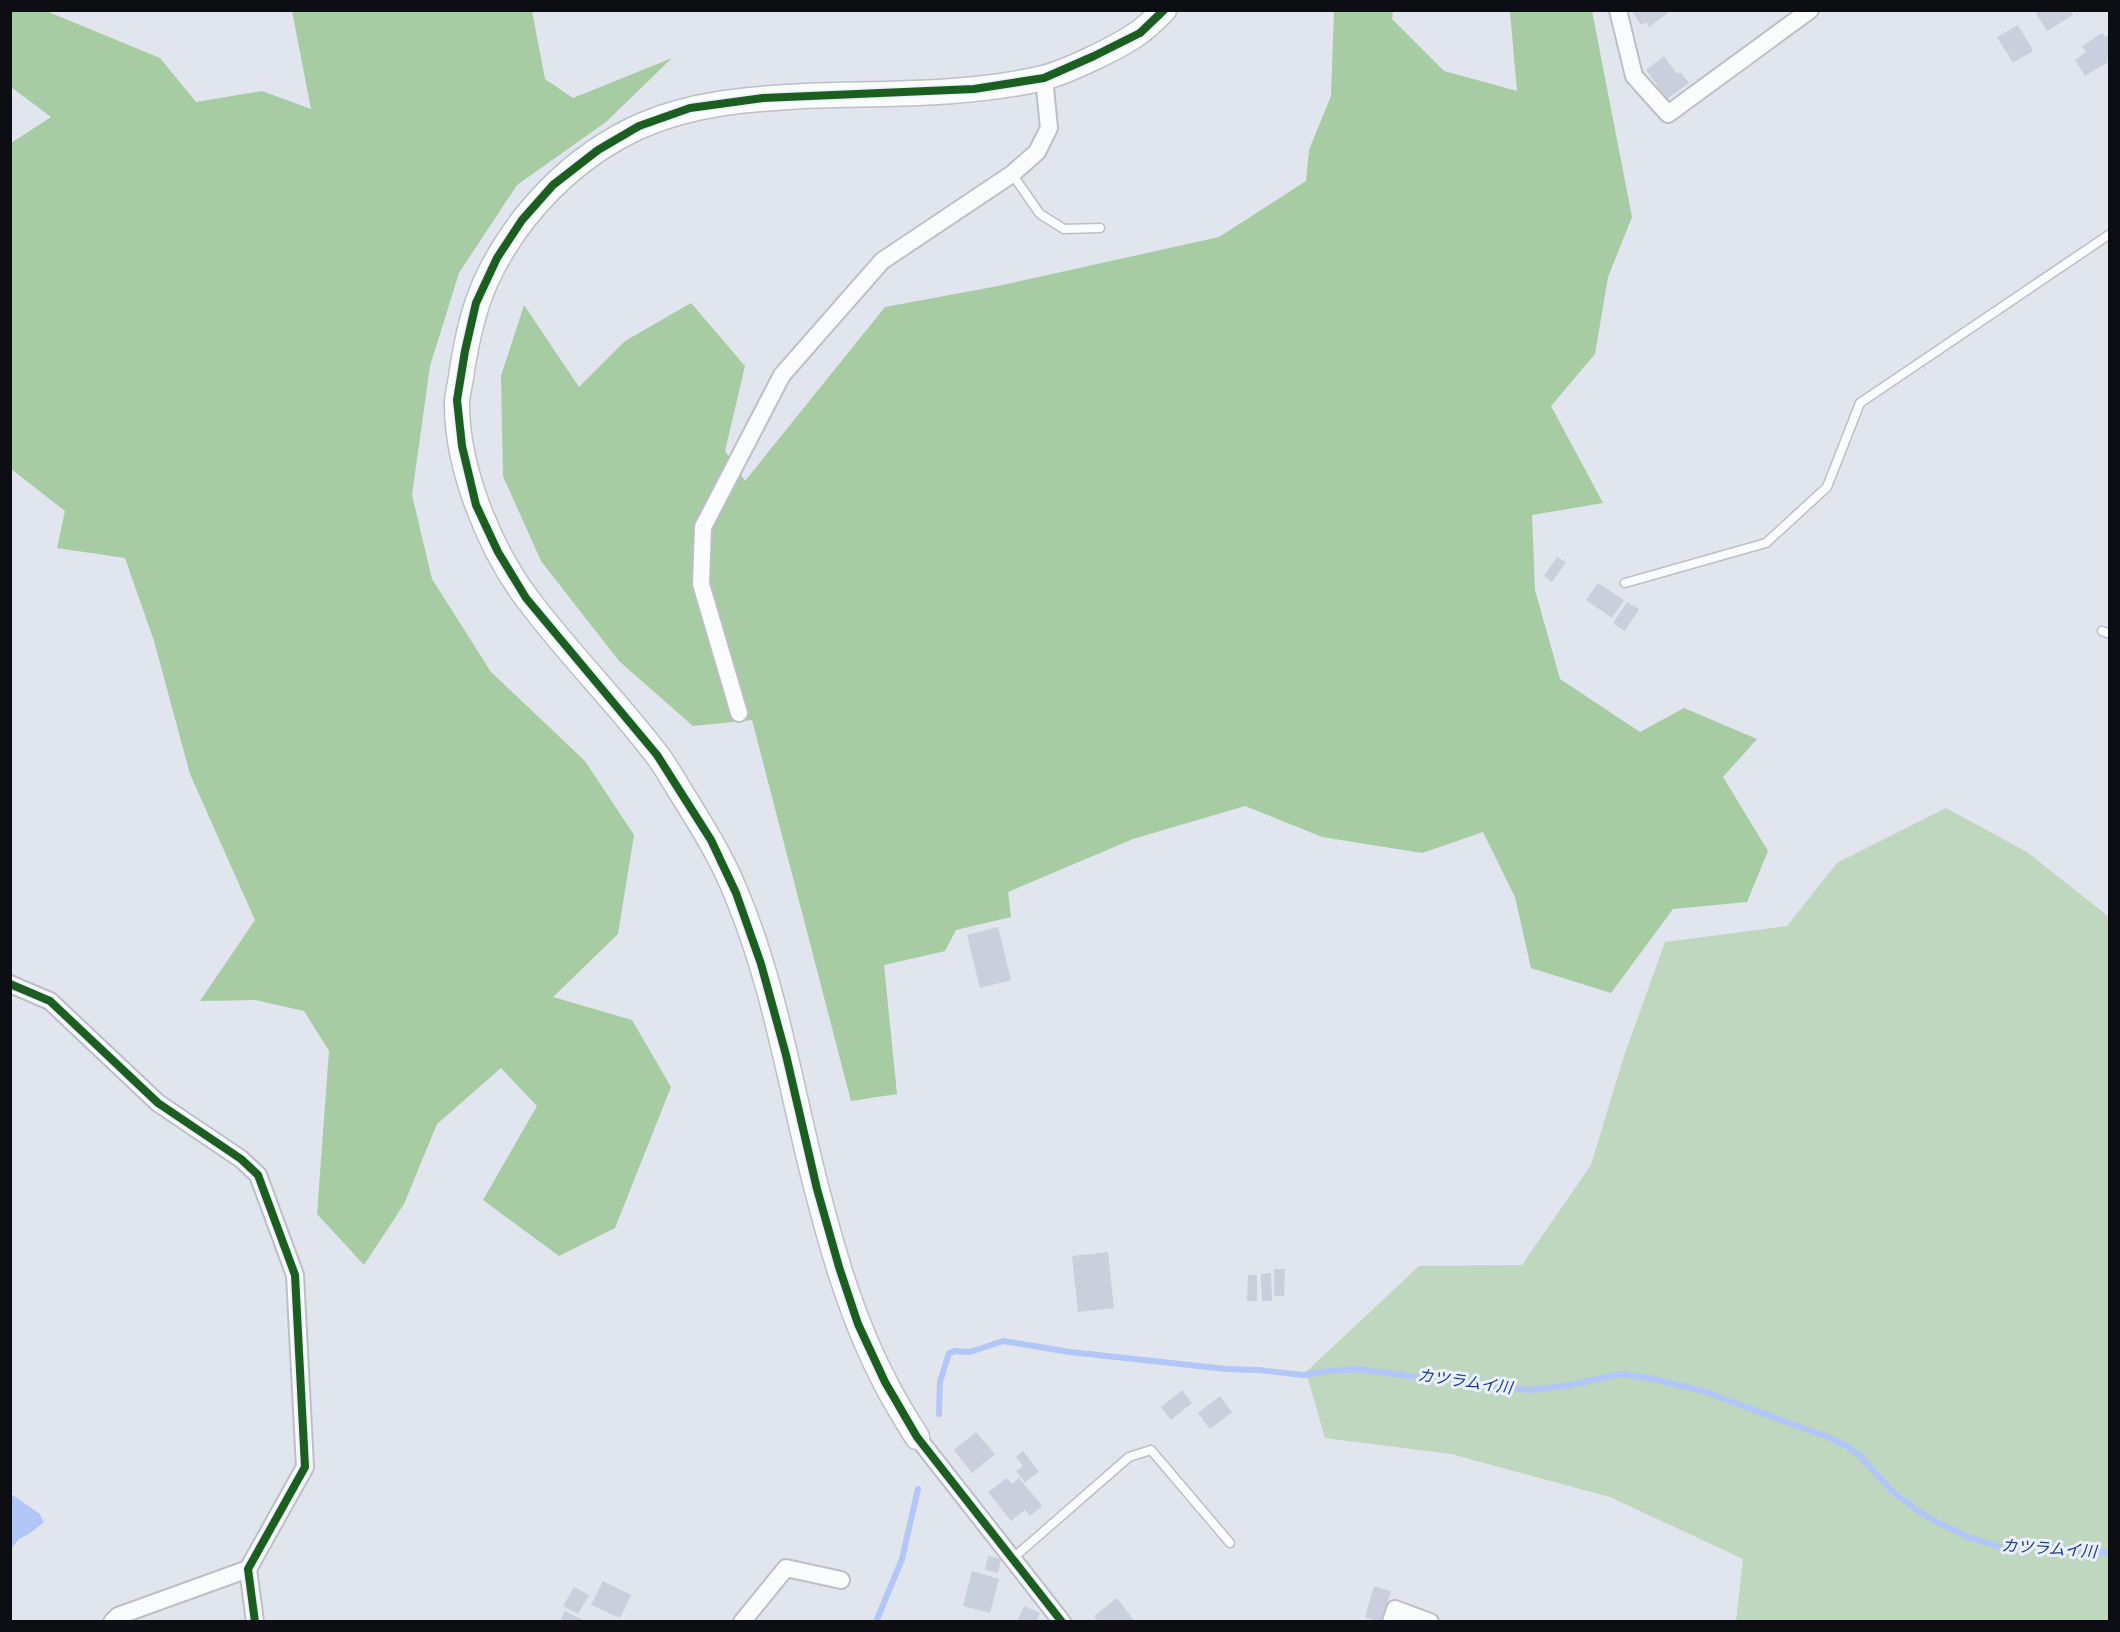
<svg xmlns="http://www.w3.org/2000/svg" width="2120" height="1632" font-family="Merriweather,'Noto Sans JP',serif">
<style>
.green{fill:#bfd6bf}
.forest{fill:#a7cba3}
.water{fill:#b2c7f8}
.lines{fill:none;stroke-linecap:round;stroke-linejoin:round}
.stream{stroke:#b2c7f8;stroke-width:6}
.building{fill:#c9cfdc}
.lane-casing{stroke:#bcbfc5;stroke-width:11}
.street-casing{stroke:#bcbfc5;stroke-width:20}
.secondary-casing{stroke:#bcbfc5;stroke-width:27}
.lane{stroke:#fafbfc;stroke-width:8}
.street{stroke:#fafbfc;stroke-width:16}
.secondary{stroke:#fafbfc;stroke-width:24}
.cycleway-casing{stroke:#eaf0fd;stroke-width:11}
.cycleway{stroke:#1b5e20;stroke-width:8}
.labels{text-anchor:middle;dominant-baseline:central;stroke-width:6;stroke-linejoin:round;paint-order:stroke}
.water-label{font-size:16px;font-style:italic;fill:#1c3794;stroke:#eaf0fd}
</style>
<rect width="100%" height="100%" fill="#e1e5ed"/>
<!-- green -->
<path class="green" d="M1946 808 2027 852 2109 917V1621H1736L1743 1559 1610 1497 1451 1454 1325 1438 1306 1372 1419 1266 1522 1265 1591 1165 1624 1056 1665 942 1787 926 1837 863Z"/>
<!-- forest -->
<path class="forest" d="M11 10 46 11 160 58 196 102 262 91 311 109 292 11H532L545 79 573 98 672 58 606 122 517 185 459 273 430 366 412 495 432 579 491 672 585 761 634 835 618 934 553 997 632 1020 671 1087 615 1228 559 1256 483 1200 537 1106 501 1068 437 1124 404 1204 364 1265 317 1214 329 1051 304 1011 255 1000 200 1001 255 920 190 774 154 641 125 558 57 548 65 511 11 469V143L51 117 11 87Z
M1334 11H1393L1392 19 1444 71 1517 91 1510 11H1592L1632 217 1608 277 1595 354 1551 406 1603 503 1532 515 1535 590 1560 679 1640 732 1684 708 1757 739 1723 777 1768 851 1747 902 1673 909 1611 993 1531 968 1515 897 1483 832 1422 853 1322 837 1245 806 1133 839 1008 892 1011 917 956 930 945 951 884 965 897 1094 851 1101 752 720 693 726 619 661 541 561 503 476 501 376 524 305 579 387 625 341 691 303 745 366 725 451 745 481 885 307 998 286 1219 237 1306 181 1309 150 1331 96Z"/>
<!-- water -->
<path class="water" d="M11 1494 40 1514 44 1522 29 1534 19 1539 11 1549Z"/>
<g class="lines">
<!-- stream -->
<path class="stream" d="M939 1414 940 1382 949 1353 956 1351 970 1352 1003 1341 1070 1352 1226 1369 1259 1370 1303 1375 1328 1371 1358 1369 1409 1376H1446L1496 1387 1531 1390 1570 1385 1621 1374 1649 1378 1703 1391 1830 1438 1848 1447 1861 1457 1891 1490 1910 1505 1927 1517 1968 1537 2003 1548 2043 1546 2110 1553
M876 1622 902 1559 918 1489"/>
</g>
<!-- building -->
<path class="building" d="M1631 10H1672L1649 27 1646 22 1641 25Z
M2034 10H2070L2073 15 2047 31Z
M2018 25 2033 51 2013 63 1997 37Z
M2102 33 2105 37 2110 34V61L2085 76 2075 60 2086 52 2082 46Z
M1664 56 1677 74 1680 72 1689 83 1667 99 1646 70Z
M1557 557 1566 562 1552 582 1544 576Z
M1598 583 1624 600 1612 618 1586 600Z
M1627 602 1639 609 1625 631 1613 623Z
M998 927 1011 980 980 988 967 935Z
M1108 1252 1114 1308 1078 1312 1072 1256Z
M1274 1269H1285L1284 1296H1274Z
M1271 1273 1272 1301H1262L1261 1274Z
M1248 1275H1257V1301H1247Z
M1182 1390 1192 1403 1171 1420 1161 1407Z
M1220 1396 1232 1412 1210 1429 1198 1413Z
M976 1432 995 1454 972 1473 954 1450Z
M1023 1451 1039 1472 1025 1482 1016 1471 1023 1466 1016 1457Z
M1007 1478 1012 1484 1019 1478 1042 1506 1030 1516 1025 1510 1011 1521 988 1492Z
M988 1556 1001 1559 998 1573 985 1570Z
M972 1571 999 1579 990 1613 963 1606Z
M603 1581 631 1595 620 1618 591 1605Z
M1374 1586 1391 1591 1381 1622 1365 1617Z
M574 1587 589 1595 578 1614 563 1606Z
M1117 1598 1135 1622H1098L1094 1616Z
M1024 1606 1040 1613 1036 1622H1017Z
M565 1611 587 1622H560Z"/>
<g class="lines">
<!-- lane casing -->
<g class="lane-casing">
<path id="lane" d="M1012 174 1040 214 1064 229 1100 228
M1625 583 1766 543 1827 487 1860 403 2110 234
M2102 631 2110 634
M1012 1559 1129 1457 1151 1450 1230 1543"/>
</g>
<!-- street casing -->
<g class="street-casing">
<path id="street" d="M1618 10 1634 76 1668 114 1810 10
M739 713 701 584 703 527 782 375 882 261 1012 174 1037 152 1049 128 1044 78
M10 984 50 1001 158 1103 241 1159 258 1175 295 1275 305 1467 248 1569 255 1622
M917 1437 1062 1622
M112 1622 118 1616 248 1569
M742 1622 786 1568 841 1580
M1391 1622 1395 1609 1430 1622"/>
</g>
<!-- secondary casing -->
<g class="secondary-casing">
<path id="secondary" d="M917 1437C906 1419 895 1402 886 1384 854 1324 834 1256 817 1190 791 1091 776 988 736 893 722 858 702 826 682 794 673 780 665 764 654 751 614 699 568 653 529 601 489 549 456 466 457 401 458 391 461 380 462 370 467 339 473 310 486 281 517 214 574 155 643 125 694 103 749 99 804 96 882 93 963 96 1039 79 1063 74 1122 46 1141 31 1149 25 1157 17 1164 10"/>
</g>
<!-- lane -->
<use href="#lane" class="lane"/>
<!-- street -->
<use href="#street" class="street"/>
<!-- secondary -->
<use href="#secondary" class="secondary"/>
<!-- cycleway casing -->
<g class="cycleway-casing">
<path id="cycleway" d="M10 984 50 1001 158 1103 241 1159 258 1175 295 1275 305 1467 248 1569 255 1622
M1062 1622 917 1437 885 1382 858 1324 839 1267 817 1189 786 1055 761 964 736 893 711 840 657 755 526 598 498 552 476 505 462 446 457 400 465 351 476 303 497 258 522 220 553 185 598 150 639 126 690 108 763 98 974 89 1044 78 1094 56 1140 33 1164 10"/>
</g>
<!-- cycleway -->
<use href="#cycleway" class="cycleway"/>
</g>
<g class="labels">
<!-- water labels -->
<g class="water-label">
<text transform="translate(1465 1381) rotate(8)">カツラムイ川</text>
<text transform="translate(2049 1548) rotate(4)">カツラムイ川</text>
</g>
</g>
<!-- border -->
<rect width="2120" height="1632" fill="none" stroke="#0c0e13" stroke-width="24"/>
</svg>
